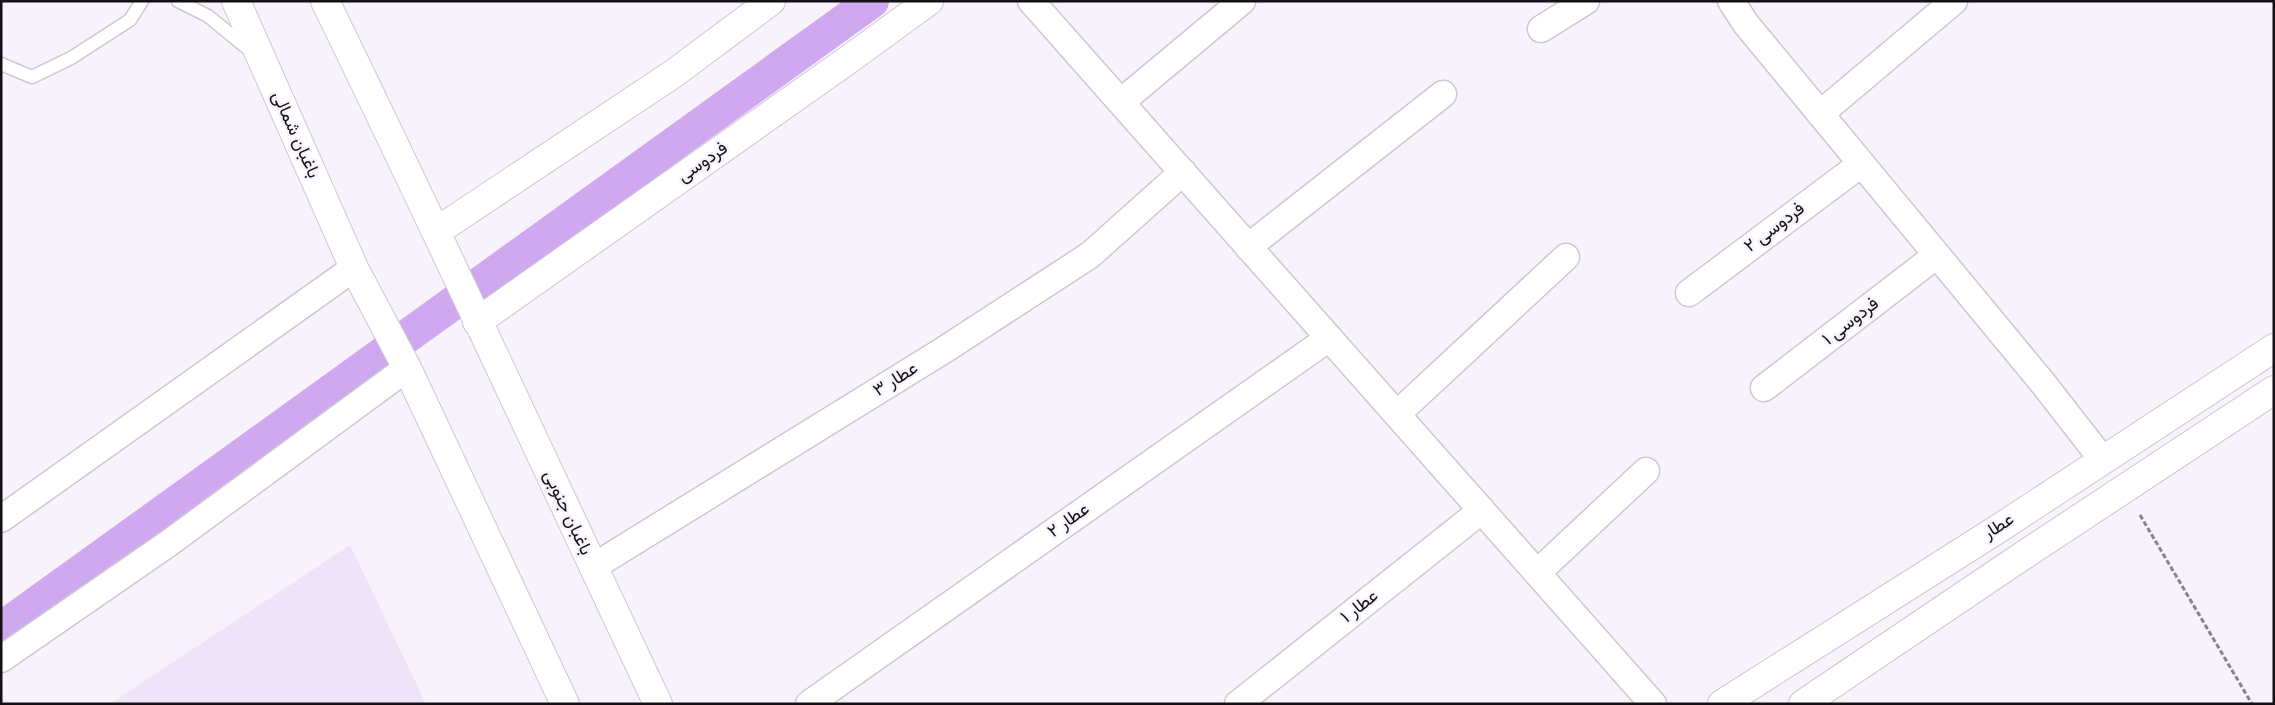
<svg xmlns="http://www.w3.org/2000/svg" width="2275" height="705" font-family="Overpass,Vazirmatn,sans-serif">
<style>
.built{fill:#eee3f8}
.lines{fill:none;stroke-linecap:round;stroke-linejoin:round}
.canal{stroke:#d0a8f0;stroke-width:34}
.lane-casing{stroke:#cec7d4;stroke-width:15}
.street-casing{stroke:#cec7d4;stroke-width:29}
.secondary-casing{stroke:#cec7d4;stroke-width:30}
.path{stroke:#88848c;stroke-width:3;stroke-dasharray:5 2.5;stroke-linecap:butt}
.lane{stroke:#fff;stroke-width:12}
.street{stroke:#fff;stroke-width:26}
.secondary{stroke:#fff;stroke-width:28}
.labels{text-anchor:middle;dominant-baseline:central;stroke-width:5;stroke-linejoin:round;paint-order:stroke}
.street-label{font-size:18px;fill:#141116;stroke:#f8f2fd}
</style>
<rect width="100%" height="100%" fill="#f8f2fd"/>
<!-- built -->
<path class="built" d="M350 545 426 704H110Z"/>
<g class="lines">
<!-- canal -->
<path class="canal" d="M1 629 872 1"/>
<!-- lane casing -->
<g class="lane-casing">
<path id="lane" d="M178 1 208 16 252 52
M1 64 32 77 71 58 130 20 142 1"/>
</g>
<!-- street casing -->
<g class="street-casing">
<path id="street" d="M1031 1 1653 704
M1731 1 1746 24 2042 382 2102 459
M1541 29 1586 1
M1121 102 1242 1
M1820 114 1954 1
M1248 247 1443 94
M1689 293 1861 164
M1764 388 1937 255
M1397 414 1566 257
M1 519 354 268
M593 567 944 350 1090 255 1183 172
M1537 573 1646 471
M1 659 169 543 407 368
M809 704 1329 338
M1238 704 1482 510"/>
</g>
<!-- secondary casing -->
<g class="secondary-casing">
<path id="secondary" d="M236 1 354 268 407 368 565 704
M325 1C439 234 547 469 658 704
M437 231 673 74 771 1
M477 322 848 60 929 1
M1722 704 2001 527 2274 348
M1803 704 2021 557 2274 390"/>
</g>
<!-- path -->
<path class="path" d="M2140 515 2252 704"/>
<!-- lane -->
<use href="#lane" class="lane"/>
<!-- street -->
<use href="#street" class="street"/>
<!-- secondary -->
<use href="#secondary" class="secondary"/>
</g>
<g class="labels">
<!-- street labels -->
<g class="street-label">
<text transform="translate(295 135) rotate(66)">باغبان شمالی</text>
<text transform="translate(703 163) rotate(-35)">فردوسی</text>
<text transform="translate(1775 228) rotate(-37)">فردوسی ۲</text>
<text transform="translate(1851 322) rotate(-38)">فردوسی ۱</text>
<text transform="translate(896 380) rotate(-32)">عطار ۳</text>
<text transform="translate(567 513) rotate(65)">باغبان جنوبی</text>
<text transform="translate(1069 521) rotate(-35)">عطار ۲</text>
<text transform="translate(1999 527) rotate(-33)">عطار</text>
<text transform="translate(1360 607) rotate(-38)">عطار ۱</text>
</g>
</g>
<!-- border -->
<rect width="2275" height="705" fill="none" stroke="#141116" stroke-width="5"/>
</svg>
